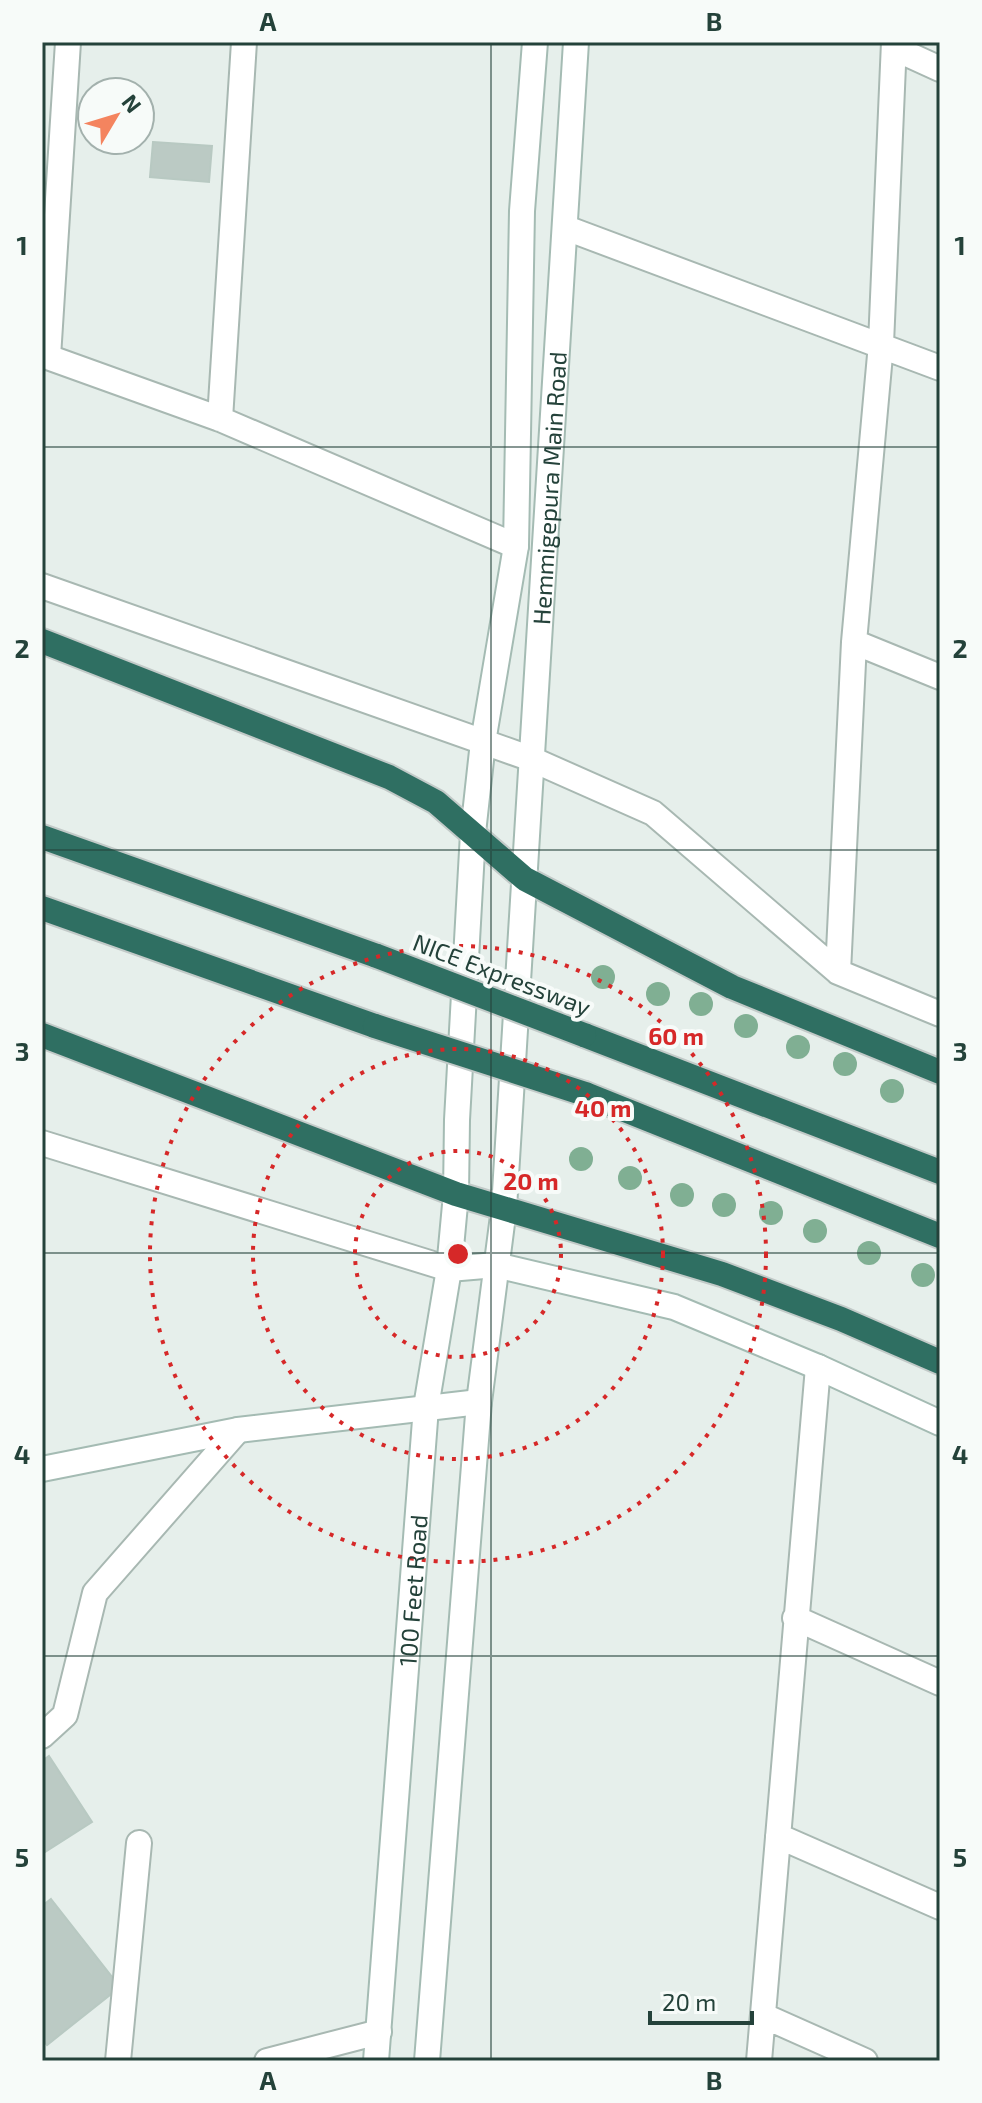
<svg xmlns="http://www.w3.org/2000/svg" width="982" height="2103" font-family="'Exo 2',sans-serif">
<style>
.building{fill:#bbcac4;stroke:#b8c9c2;stroke-width:2}
.lines{fill:none;stroke-linecap:round;stroke-linejoin:round}
.street-casing{stroke:#a8b8b2;stroke-width:28}
.secondary-casing{stroke:#a4bbb3;stroke-width:28}
.highway-casing{stroke:#c2cac8;stroke-width:28}
.street{stroke:#fff;stroke-width:24}
.secondary{stroke:#fff;stroke-width:24}
.highway{stroke:#2f6f62;stroke-width:24}
.highway-bridge-casing{stroke:#c2cac8;stroke-width:28;stroke-linecap:butt}
.highway-bridge{stroke:#2f6f62;stroke-width:24}
.tree{fill:#80af93}
.grid{fill:none;stroke:#24423a;stroke-width:2;stroke-opacity:0.55}
.ring{fill:none;stroke:#d62828;stroke-width:4;stroke-dasharray:4 8}
.labels{text-anchor:middle;dominant-baseline:central;stroke-width:8;stroke-linejoin:round;paint-order:stroke}
.street-label{font-size:24px;fill:#24423a;stroke:#f7fbf9}
.centre{fill:#d62828;stroke:#f7fbf9;stroke-width:4}
.ring-label{font-size:24px;text-anchor:middle;font-weight:bold;fill:#d62828;stroke:#f7fbf9;stroke-width:8;stroke-linejoin:round;paint-order:stroke}
.neatline{fill:none;stroke:#24423a;stroke-width:3}
.grid-label{font-size:26px;text-anchor:middle;font-weight:bold;fill:#24423a}
</style>
<rect width="100%" height="100%" fill="#e6efeb"/>
<!-- building -->
<path class="building" d="M153 142 212 146 209 182 150 177Z
M49 1756 92 1822 42 1854V1761Z
M51 1899 120 1987 47 2045 42 2039V1906Z"/>
<g class="lines">
<!-- street casing -->
<g class="street-casing">
<path id="street" d="M894 48 940 69
M566 228 940 368
M42 355 220 419 516 546
M48 357 68 42
M220 419 244 42
M42 586 529 758 653 813 838 972 940 1014
M854 642 940 677
M838 972 854 642 881 344 894 42
M42 1143 449 1269
M795 1618 940 1683
M42 1736 65 1715 95 1593 238 1430
M778 1836 940 1907
M764 2016 865 2061
M118 2061 139 1843
M267 2061 379 2032
M759 2061 818 1367"/>
</g>
<!-- secondary casing -->
<g class="secondary-casing">
<g id="secondary">
<path d="M449 1269 496 1265 674 1307 818 1367 940 1423"/>
<path d="M42 1469 238 1430 479 1402"/>
<path id="s1" d="M376 2061 426 1407 449 1269 456 1194 457 1120 473 833 483 742 516 546 522 211 535 42"/>
<path id="s2" d="M427 2061 479 1402 504 1208 576 42"/>
</g>
</g>
<!-- highway casing -->
<g class="highway-casing">
<path id="highway" d="M42 641 389 777 436 802 525 879 732 987 940 1072
M42 837 377 956
M42 908 375 1026
M42 1035 456 1194 722 1274 841 1319 940 1362
M584 1035 940 1172
M585 1094 940 1236"/>
</g>
<!-- street -->
<use href="#street" class="street"/>
<!-- secondary -->
<use href="#secondary" class="secondary"/>
<!-- highway -->
<use href="#highway" class="highway"/>
<!-- highway-bridge casing -->
<g class="highway-bridge-casing">
<path id="highway-bridge" d="M377 956 584 1035
M375 1026 585 1094"/>
</g>
<!-- highway-bridge -->
<use href="#highway-bridge" class="highway-bridge"/>
</g>
<!-- trees -->
<g class="tree">
<circle cx="603" cy="977" r="12"/>
<circle cx="658" cy="994" r="12"/>
<circle cx="701" cy="1004" r="12"/>
<circle cx="746" cy="1026" r="12"/>
<circle cx="798" cy="1047" r="12"/>
<circle cx="845" cy="1064" r="12"/>
<circle cx="892" cy="1091" r="12"/>
<circle cx="581" cy="1159" r="12"/>
<circle cx="630" cy="1178" r="12"/>
<circle cx="682" cy="1195" r="12"/>
<circle cx="724" cy="1205" r="12"/>
<circle cx="771" cy="1213" r="12"/>
<circle cx="815" cy="1231" r="12"/>
<circle cx="869" cy="1253" r="12"/>
<circle cx="923" cy="1275" r="12"/>
</g>
<!-- grid -->
<path class="grid" d="M491 42V2061M42 447H940M42 850H940M42 1253H940M42 1656H940"/>
<!-- distance rings -->
<g class="ring">
<circle cx="458" cy="1254" r="103"/>
<circle cx="458" cy="1254" r="205"/>
<circle cx="458" cy="1254" r="308"/>
</g>
<g class="labels">
<!-- street labels -->
<g class="street-label">
<text stroke="none"><textPath href="#s2" startOffset="1578">Hemmigepura Main Road</textPath></text>
<text transform="translate(502 974) rotate(21)">NICE Expressway</text>
<text stroke="none"><textPath href="#s1" startOffset="472">100 Feet Road</textPath></text>
</g>
</g>
<circle cx="458" cy="1254" r="12" class="centre"/>
<g class="ring-label">
<text x="676" y="1045">60 m</text>
<text x="603" y="1117">40 m</text>
<text x="531" y="1190">20 m</text>
</g>
<!-- border -->
<rect width="982" height="2103" fill="none" stroke="#f7fbf9" stroke-width="88"/>
<!-- north arrow -->
<g transform="translate(116 116) rotate(52)"><circle r="38" fill="#f7fbf9" stroke="#a3b1ad" stroke-width="2"/>
<path d="M0-6L14 30L0 20L-14 30Z" fill="#f4845f"/>
<text y="-12" font-size="22" font-weight="bold" text-anchor="middle" fill="#24423a">N</text>
</g>
<!-- scale -->
<path d="M650 2011v12h102v-12" fill="none" stroke="#24423a" stroke-width="4"/>
<text x="662" y="2011" font-size="24" fill="#24423a" stroke="#f7fbf9" stroke-width="6" paint-order="stroke">20 m</text>
<rect x="44" y="44" width="894" height="2015" class="neatline"/>
<g class="grid-label">
<text x="268" y="31">A</text>
<text x="714" y="31">B</text>
<text x="22" y="255">1</text>
<text x="960" y="255">1</text>
<text x="22" y="658">2</text>
<text x="960" y="658">2</text>
<text x="22" y="1061">3</text>
<text x="960" y="1061">3</text>
<text x="22" y="1464">4</text>
<text x="960" y="1464">4</text>
<text x="22" y="1867">5</text>
<text x="960" y="1867">5</text>
<text x="268" y="2090">A</text>
<text x="714" y="2090">B</text>
</g>
</svg>
